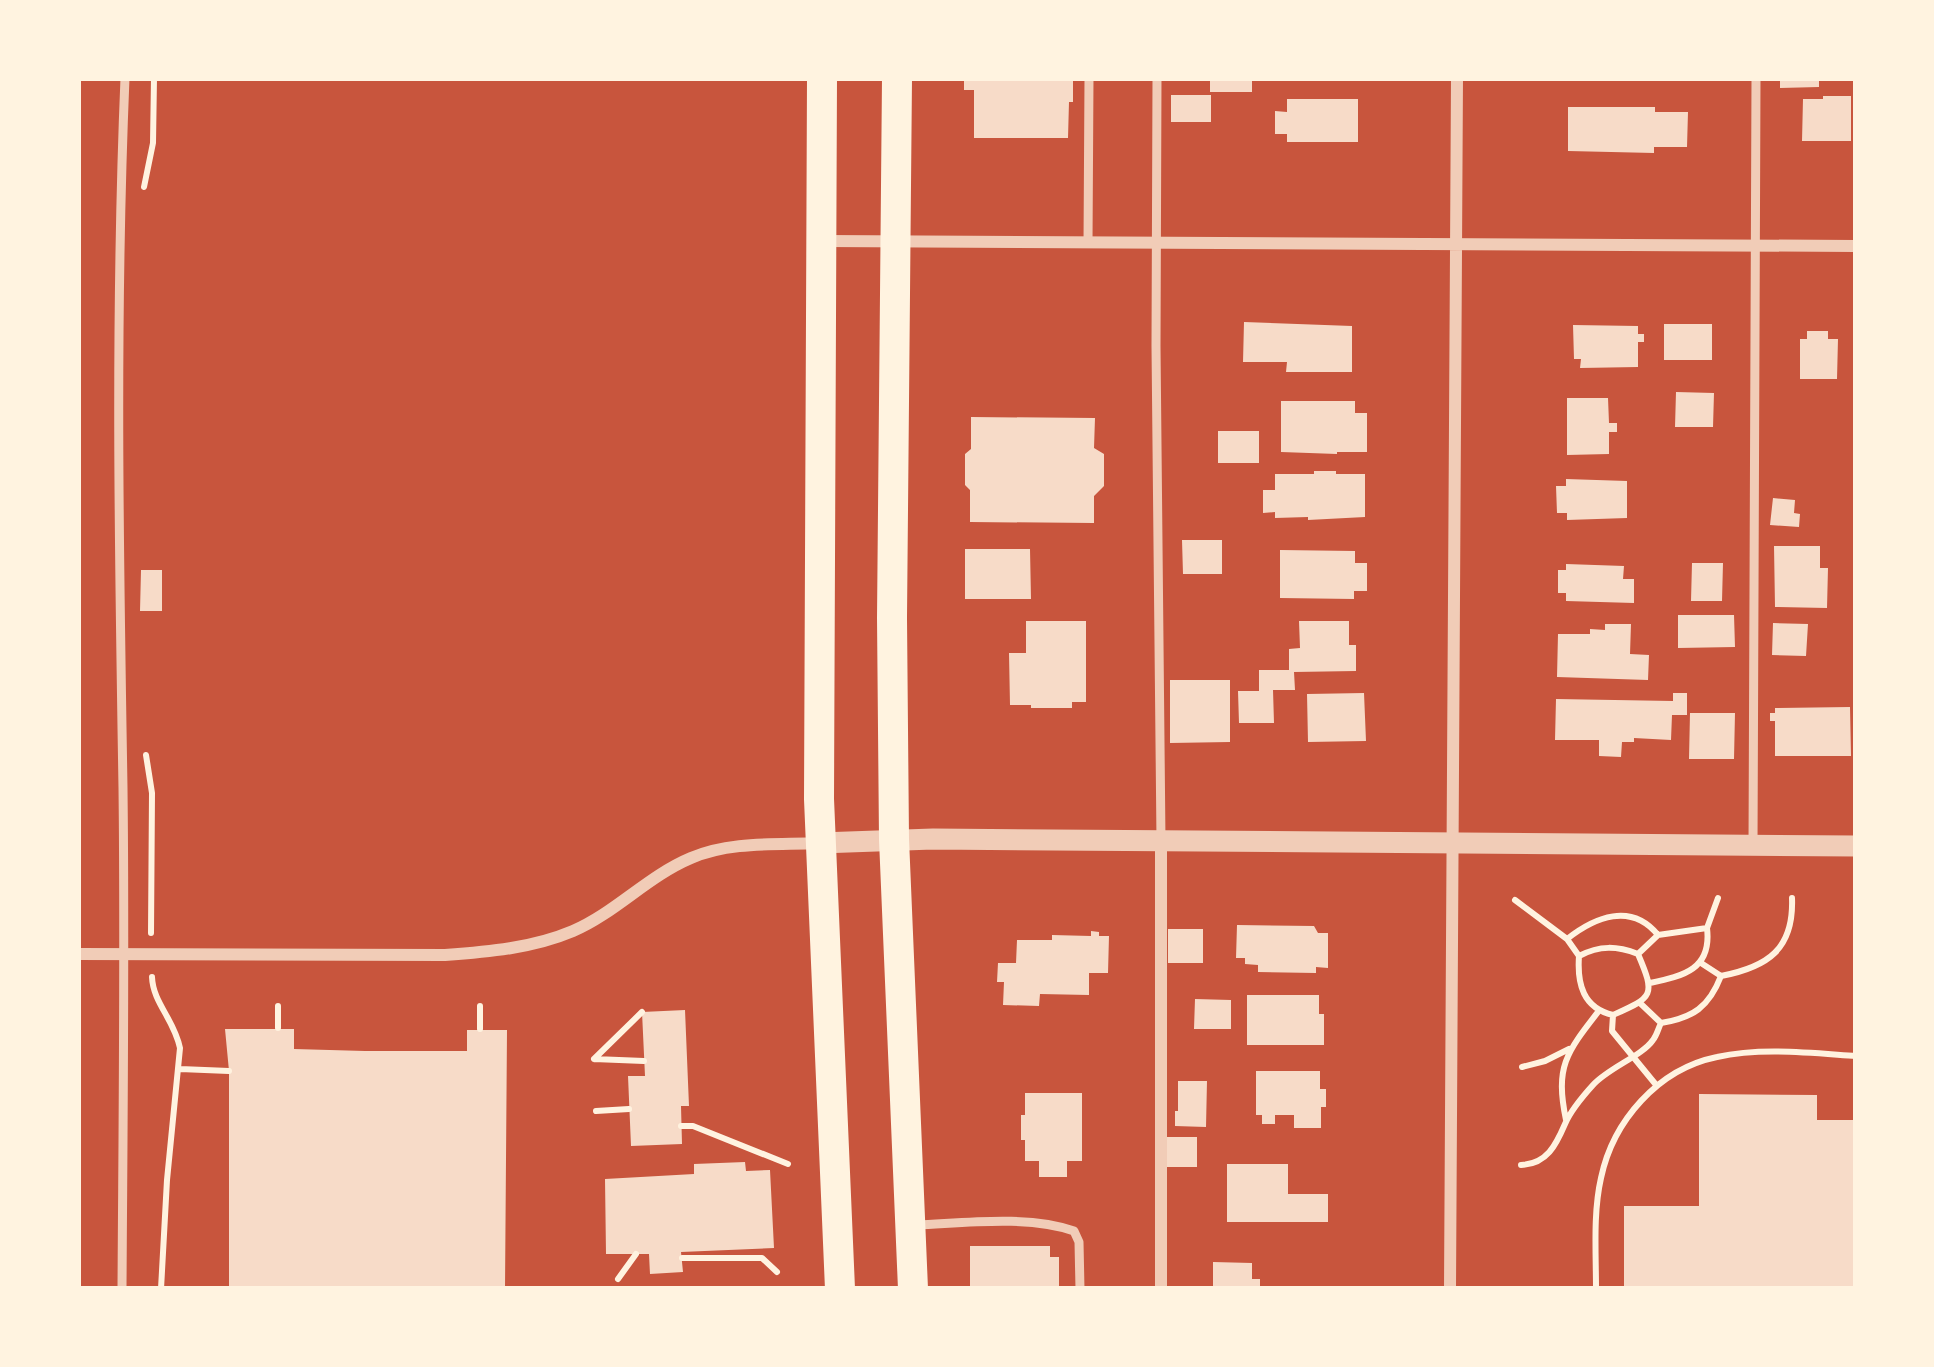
<svg xmlns="http://www.w3.org/2000/svg" width="1934" height="1367" font-family="Manrope,sans-serif">
<style>
.building{fill:#f7dbc8}
.lines{fill:none;stroke-linecap:round;stroke-linejoin:round}
.path{stroke:#fff3e0;stroke-width:6}
.service{stroke:#f1ccb7;stroke-width:9}
.minor{stroke:#f1ccb7;stroke-width:12}
.tertiary{stroke:#f1ccb7;stroke-width:21}
.trunk{stroke:#fff3e0;stroke-width:30}
</style>
<rect width="100%" height="100%" fill="#c8553d"/>
<!-- building -->
<path class="building" d="M964 78H1073V102H1069L1068 138H974V90H964Z
M1210 78H1252V92H1210Z
M1780 78H1819V87L1780 88Z
M1171 95H1211V122H1171Z
M1823 96H1851V141H1802L1803 99H1823Z
M1287 99H1358V142H1287V134H1275V111L1287 112Z
M1568 107H1655V112H1688L1687 147H1654V153L1568 151Z
M1244 322 1352 326V372H1286L1287 362H1243Z
M1664 324H1712V360H1664Z
M1573 325 1638 326V334H1644V342H1638V367L1580 368 1581 359H1574Z
M1807 331H1828V339H1838L1837 379H1800V339H1807Z
M1676 392 1714 393 1713 427H1675Z
M1567 398H1608L1609 423H1617V432H1609V454L1567 455Z
M1281 401H1355V413H1367V452H1337V454L1281 452Z
M971 417 1095 418 1094 448 1104 454V486L1094 496V523L970 522V490L965 485V454L971 449Z
M1218 431H1259V463H1218Z
M1314 471H1336V474H1365V517L1308 520V517L1275 518V512L1263 513V490H1275V474H1314Z
M1566 479 1627 481V518L1567 520V513H1557L1556 486H1566Z
M1773 498 1795 500 1794 513 1800 514 1799 527 1770 525Z
M1182 540H1222V574H1183Z
M1774 546H1820V568H1828L1827 608 1775 607Z
M965 549H1030L1031 599H965Z
M1280 550 1355 551V563H1367V591H1354V599L1280 598Z
M1692 563H1723L1722 601H1691Z
M1566 564 1624 566 1623 579H1634V603L1566 601V593H1558V570H1566Z
M141 570H162V611H140Z
M1678 615H1734L1735 647 1678 648Z
M1026 621H1086V702H1072V708H1031V705H1010L1009 653H1026Z
M1299 621H1349V645H1356V671L1294 672 1295 690H1273L1274 723H1239L1238 691H1259V670H1289V649L1300 648Z
M1773 623 1808 624 1806 656 1772 655Z
M1605 624H1631L1630 654 1649 655 1648 680 1557 677 1558 634H1590V629L1605 630Z
M1170 680H1230V742L1170 743Z
M1364 693 1366 741 1308 742 1307 694Z
M1673 693H1687V715H1672L1671 740 1634 738V742H1622L1621 757 1599 756V740H1555L1556 699 1673 701Z
M1850 707 1851 756H1775V721H1770V713H1775V708Z
M1690 713H1735L1734 759H1689Z
M1237 925 1314 926 1318 933H1328V968L1316 967V973L1258 972V965L1245 964V958H1236Z
M1168 929H1203V963H1168Z
M1091 931 1099 932V936H1109L1108 973H1089V995L1040 994 1039 1006 1003 1005 1004 982H997L998 963H1016L1017 940H1052V935L1091 936Z
M1247 995H1319V1014H1324V1045H1247Z
M1195 999 1231 1000V1029H1194Z
M685 1010 689 1106H681L682 1144 631 1146 628 1076H645L642 1012Z
M225 1029H294V1049L365 1051H467V1030H507L505 1289H229V1071Z
M1256 1071H1320V1089H1326V1107H1321V1128H1294V1115H1275V1124H1262V1115H1256Z
M1178 1081H1207L1206 1127 1175 1126V1111H1178Z
M1025 1093H1082V1161H1067V1177H1039V1161H1025V1140H1021V1115H1025Z
M1699 1094 1817 1095V1120H1856V1289H1624V1206H1699Z
M1163 1137H1197V1167H1163Z
M745 1162 746 1171 770 1170 774 1248 681 1252 683 1272 650 1274 649 1254H606L605 1179 694 1174V1164Z
M1227 1164H1288V1194H1328V1222H1227Z
M970 1246H1050V1257H1059V1288L970 1289Z
M1213 1262 1252 1263V1279H1260V1289H1213Z"/>
<g class="lines">
<!-- path -->
<path class="path" d="M144 187 153 143 154 78
M146 755 152 793 151 933
M1515 900 1567 939 1579 956C1577 984 1583 1008 1613 1015L1612 1031 1657 1086
M1658 935 1707 928 1718 898
M1567 939C1595 917 1631 902 1658 935L1638 954
M1579 956C1600 945 1617 946 1638 954 1656 996 1653 997 1613 1015
M1701 963 1721 976C1768 967 1794 949 1792 898
M152 977C153 1003 174 1019 180 1048L167 1180 161 1289
M1650 983C1684 976 1712 969 1707 928
M1641 1004 1661 1023C1693 1018 1709 1007 1721 976
M278 1006V1028
M480 1006V1029
M594 1059 642 1012
M594 1059 644 1061
M1522 1067 1545 1061 1569 1049
M180 1069 229 1071
M596 1111 629 1109
M1566 1120C1555 1067 1566 1053 1598 1012
M681 1126H693L788 1164
M1521 1165C1547 1164 1556 1145 1565 1124 1571 1110 1583 1096 1593 1085 1608 1068 1642 1056 1653 1040 1657 1035 1658 1029 1661 1023
M682 1258H762L777 1272
M618 1279 636 1254
M1596 1289C1596 1252 1593 1213 1601 1178 1613 1121 1658 1069 1717 1057 1761 1047 1812 1053 1856 1056"/>
<!-- service -->
<path class="service" d="M1157 78 1156 346 1161 841
M1088 243 1089 78
M1753 846 1756 78
M917 1225C965 1223 1028 1215 1074 1231L1079 1242 1080 1289
M122 1289C123 1122 125 955 123 788 119 551 115 315 125 78"/>
<!-- minor -->
<path class="minor" d="M824 241 1856 246
M1161 842V1289
M78 954 445 955C488 952 533 948 573 931 615 913 648 876 691 858 730 841 777 845 819 843
M1450 1289 1457 78"/>
<!-- tertiary -->
<path class="tertiary" d="M820 843 933 839 1856 846"/>
<!-- trunk -->
<path class="trunk" d="M822 78 819 799 840 1289
M897 78 892 618 894 839 913 1289"/>
</g>
<!-- border -->
<rect width="1934" height="1367" fill="none" stroke="#fff3e0" stroke-width="162"/>
</svg>
